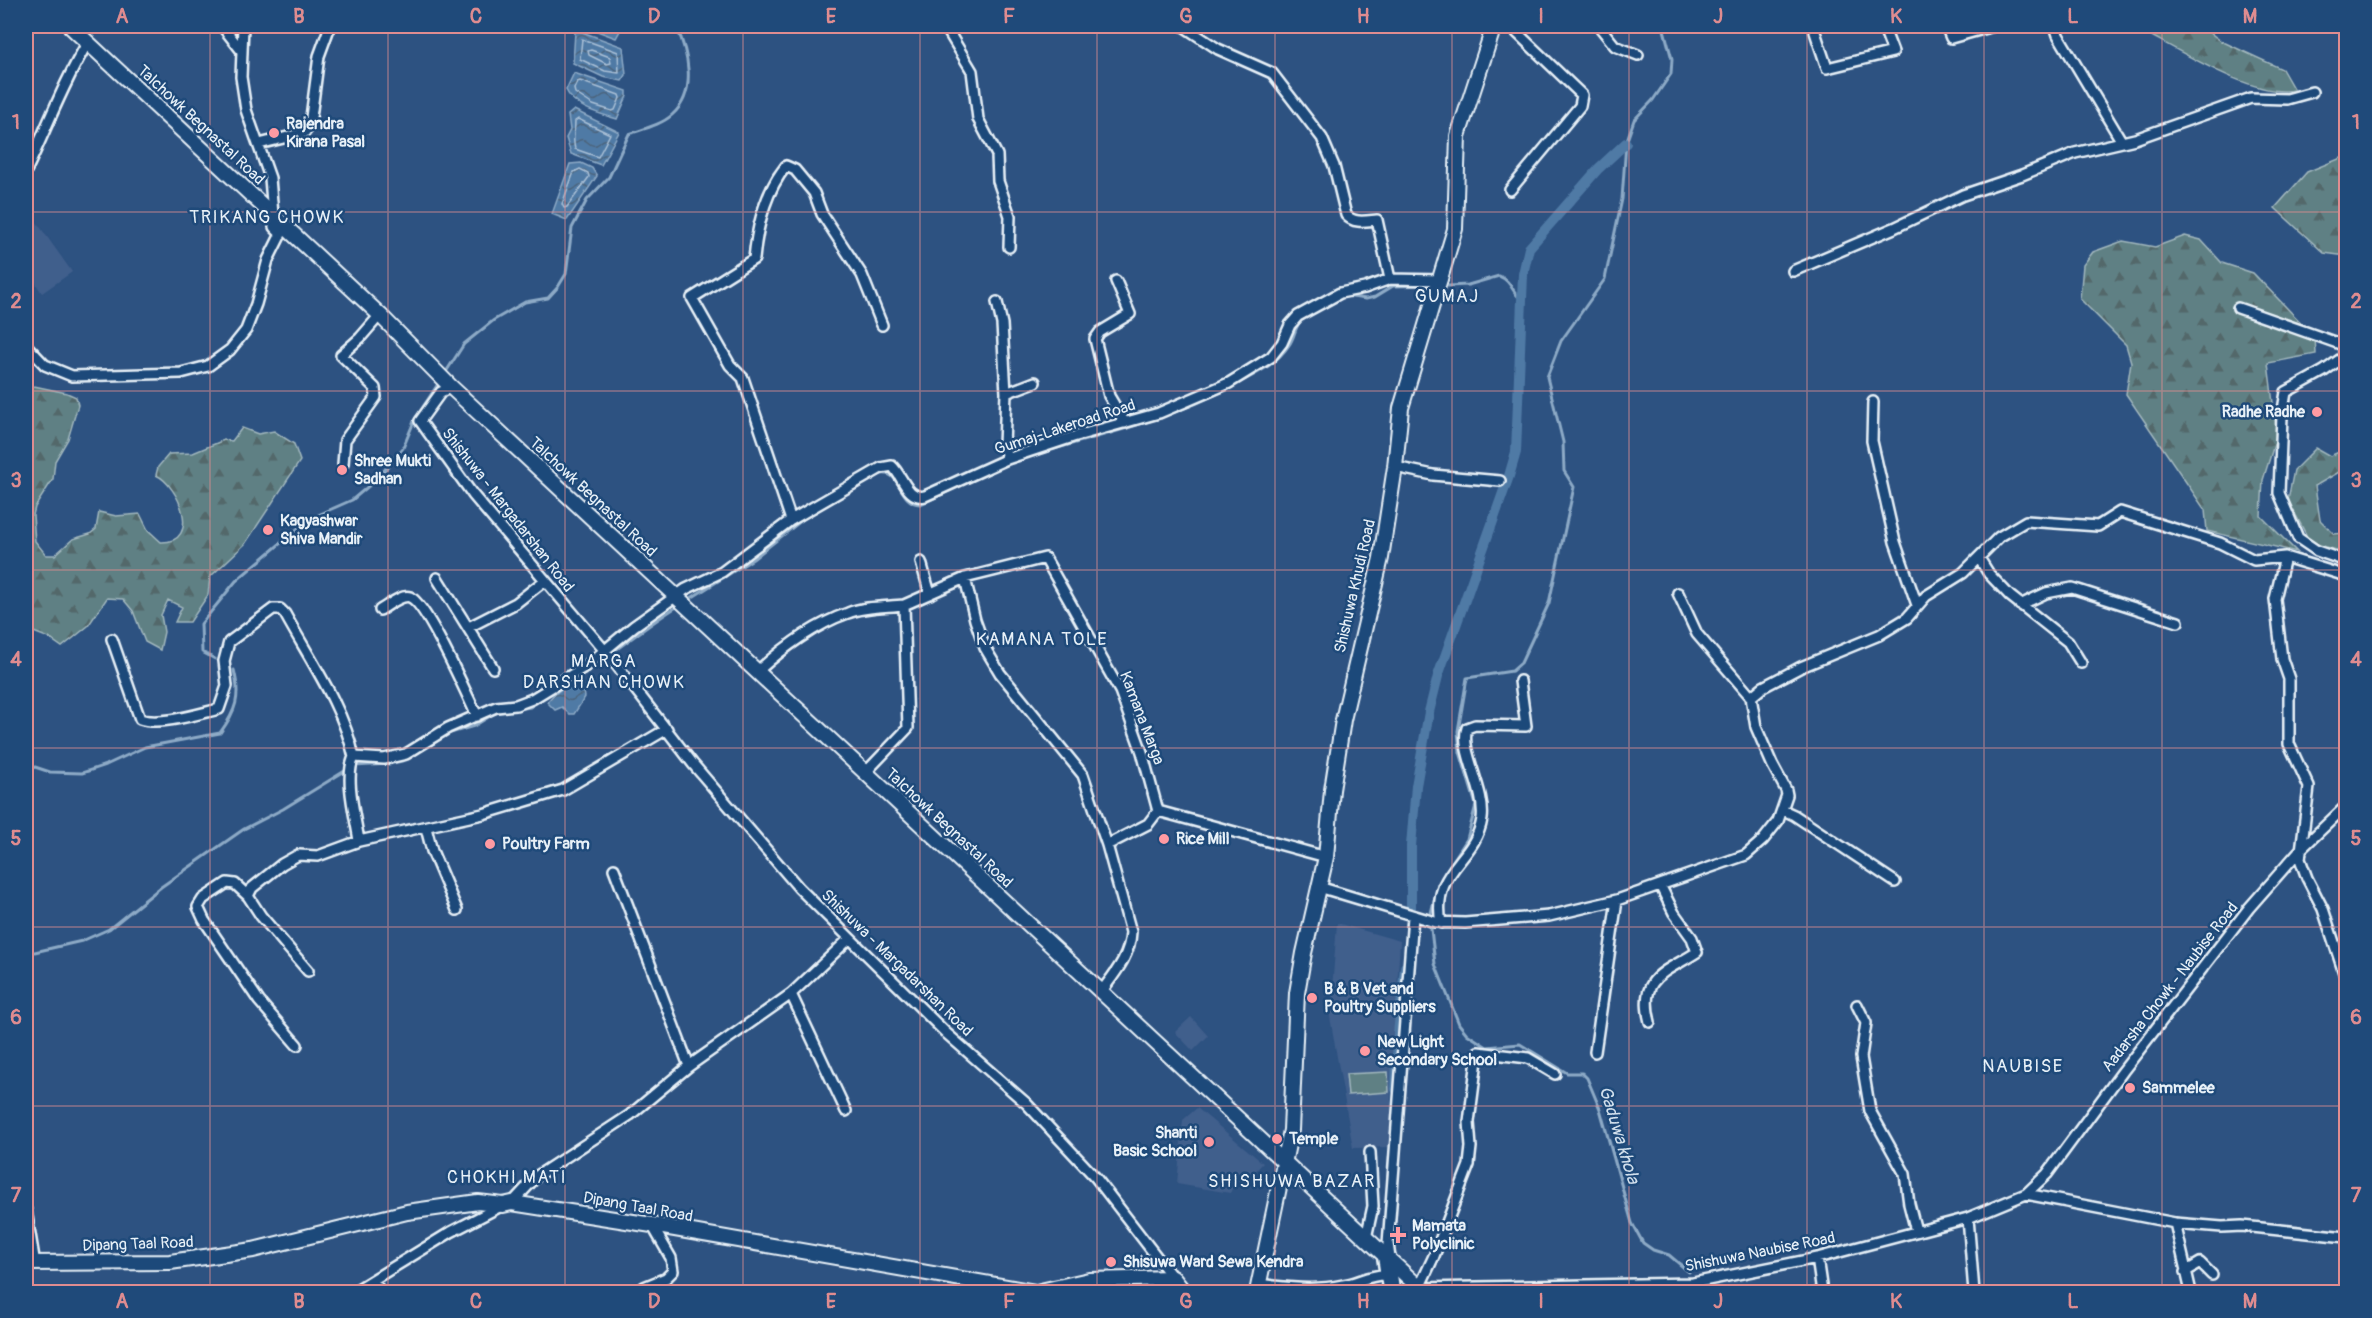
<svg xmlns="http://www.w3.org/2000/svg" width="2372" height="1318" font-family="Pangolin,sans-serif">
<style>
.built{fill:#415f8c}
.green{fill:#5e8084;stroke:#a3b8be;stroke-width:1.5}
.forest{fill:url(#forest-firs);stroke:#a3b8be;stroke-width:1.5}
.water{fill:url(#water-waves);stroke:#8daac6;stroke-width:1.5}
.lines{fill:none;stroke-linecap:round;stroke-linejoin:round}
.shore{stroke:#abc1d7;stroke-width:1.5}
.stream{stroke:#8daac6;stroke-width:3}
.canal{stroke:#507aa5;stroke-width:10}
.street-casing{stroke:#e8f1f8;stroke-width:14}
.secondary-casing{stroke:#e8f1f8;stroke-width:18}
.street{stroke:#1f4a7a;stroke-width:9}
.secondary{stroke:#1f4a7a;stroke-width:14}
.grid{fill:none;stroke:#df8c90;stroke-width:1.5;stroke-opacity:0.55}
.poi-dot{fill:#ff9aa2;stroke:#1f4a7a;stroke-width:2}
.labels{text-anchor:middle;dominant-baseline:central;stroke-width:5;stroke-linejoin:round;paint-order:stroke}
.poi-label{font-size:16px;font-weight:bold;fill:#e8f1f8;stroke:#1f4a7a;text-anchor:start}
.street-label{font-size:16px;fill:#e8f1f8;stroke:#1f4a7a}
.neighbourhood-label{font-size:18px;letter-spacing:1.5px;fill:#e8f1f8;stroke:#1f4a7a}
.water-label{font-size:18px;font-style:italic;fill:#d1dfec;stroke:#1f4a7a}
.neatline{fill:none;stroke:#df8c90;stroke-width:2}
.grid-label{font-size:20px;text-anchor:middle;font-weight:bold;fill:#df8c90}
</style>
<defs>
<pattern id="forest-firs" width="22" height="20" patternUnits="userSpaceOnUse" patternTransform="scale(1.5)"><rect width="22" height="20" fill="#5e8084"/><path d="M5 1l3.5 6h-7zM16 11l3.5 6h-7z" fill="#53676a"/></pattern>
<pattern id="water-waves" width="16" height="10" patternUnits="userSpaceOnUse" patternTransform="scale(1.5)"><rect width="16" height="10" fill="#507aa5"/><path d="M0 5q4-4 8 0t8 0" fill="none" stroke="#4c647c"/></pattern>
</defs>
<rect width="100%" height="100%" fill="#2d5281"/>
<filter id="ink" filterUnits="userSpaceOnUse"><feTurbulence type="fractalNoise" baseFrequency=".0167" numOctaves="2"/><feDisplacementMap in="SourceGraphic" scale="12" xChannelSelector="R" yChannelSelector="G"/><feConvolveMatrix kernelMatrix="1 2 1 2 8 2 1 2 1" color-interpolation-filters="sRGB"/></filter>
<g filter="url(#ink)">
<!-- built -->
<path class="built" d="M28 210 72 272 42 293 26 269V212Z
M1337 923 1400 941 1391 1086V1147L1353 1148 1330 1017Z
M1191 1017 1208 1036 1193 1051 1175 1032Z
M1197 1108 1263 1163 1249 1178 1234 1175 1233 1187 1230 1193 1177 1184 1183 1120Z"/>
<!-- green -->
<path class="green" d="M1388 1072 1389 1092 1348 1095 1346 1074Z"/>
<!-- forest -->
<path class="forest" d="M2133 26H2201L2221 41 2282 69 2294 90C2253 99 2171 45 2133 26Z
M2346 156V256L2324 253 2275 208 2307 172Z
M2185 236 2201 240 2222 263 2253 273 2315 337 2316 354 2268 363 2277 435 2263 480 2261 516 2297 552 2207 531 2205 510 2126 394 2131 362 2126 345 2080 299 2083 265 2093 252 2123 241 2155 247Z
M34 386 67 393 76 397 78 405 68 439 55 461 53 479 35 507 33 515 35 541 46 555H55L73 539 90 534 96 529 99 512 116 516 140 514 148 530 161 542C202 543 179 485 156 475L158 467 169 454 193 453 224 440 232 441 242 428 258 434 274 431 294 444 300 461 245 544 210 577 208 595 190 622H175L182 607 168 600 161 615 164 632 160 650 145 642 133 611 123 599 107 598 88 626 62 647 49 638 26 629V390Z
M2316 448 2330 456 2346 449V468L2315 486 2320 520 2334 534 2346 533V553L2310 542 2288 500 2294 470Z"/>
<!-- water -->
<path class="water" d="M584 26H621V29L616 38Z
M577 30 623 47 626 75 622 81 603 77 573 63 575 32Z
M574 73 627 91V96L617 119C601 114 574 108 566 90Z
M574 110 619 132 601 165 571 154 566 138 570 130 568 115Z
M581 163 592 168 597 176 567 220 552 214 570 164Z
M578 680 583 685 585 697 574 714H569L562 707 555 710 547 702C555 692 566 685 578 680Z"/>
<g class="lines">
<!-- shore -->
<path class="shore" d="M582 39 618 52 619 73 605 71 580 59Z
M591 50 610 57 611 63 607 64 589 55 588 51Z
M580 81 619 95 620 98 615 110 612 111 593 105 575 93 574 89 577 82Z
M578 119 610 134 598 157 575 149C572 139 575 132 575 121Z
M580 169 588 173 589 177 567 207 564 208 562 204 574 172Z"/>
<!-- stream -->
<path class="stream" d="M1448 286 1468 285 1499 276C1512 281 1512 293 1522 300
M1345 296 1366 299 1375 297 1393 286 1434 285
M444 375 464 344 494 320 525 302 548 298 558 287 566 274 572 228 587 200 609 177 629 134C643 129 661 125 672 115 698 92 688 52 676 26
M1235 385C1255 374 1276 365 1289 345 1296 335 1294 325 1305 317
M878 475C901 466 897 503 920 504 951 492 980 473 1012 462 1085 438 1161 424 1229 388
M688 600 753 559 807 516
M215 659 202 652 201 624 236 581 309 519 352 500 377 479 403 448 415 419 440 381
M556 690C599 666 636 632 678 606
M447 734 474 726 495 713 530 707 543 697
M26 764 50 772 82 773 106 765 145 747 220 733C236 711 241 697 234 670
M354 766 389 764 406 760 436 740
M1431 913 1438 884 1467 839 1476 805 1460 752 1458 731 1467 678 1512 671 1521 663 1549 603 1574 487 1564 471 1563 442 1547 377 1561 341 1605 279 1622 199 1626 143 1634 120 1653 100 1671 74 1672 59 1663 26
M1431 929 1435 964 1459 1024 1467 1034 1487 1047 1520 1044 1567 1073H1582L1587 1078 1600 1109 1632 1223 1643 1243 1653 1250 1669 1255 1689 1272
M26 954 82 941 109 929 161 887 244 829 283 809 348 769
M1688 1292 1689 1290"/>
<!-- canal -->
<path class="canal" d="M1411 907V846L1416 786 1429 712 1438 676 1509 476 1516 452 1523 274 1529 248 1598 169 1626 143
M1396 1089 1398 1034 1405 967"/>
<!-- street casing -->
<g class="street-casing">
<path id="street" d="M222 26 241 50
M945 26 972 71 978 119 997 155 998 181 1010 216 1009 247
M1183 26 1218 49 1272 73 1322 138 1334 166 1346 215C1354 224 1366 221 1377 220L1390 279
M1510 26 1582 95 1580 106 1510 190
M1599 26 1615 46 1638 55
M1813 26 1827 68 1893 52 1883 26
M1946 26 1951 38 1994 26
M2055 26 2058 35 2122 142
M259 144 304 133 310 125 319 56 330 26
M26 171C47 128 63 83 88 42
M1793 271 1894 228 1963 195 2022 175 2075 153 2135 139 2251 98 2287 99 2312 92
M1116 281 1130 314 1100 332 1095 339 1109 396 1125 423
M997 302 1002 324 1006 393
M2238 308 2343 345 2345 356 2324 371 2286 392 2282 416 2279 493 2298 538 2317 551 2346 561
M26 345 45 365 72 376 181 373 208 366 230 350 246 330 256 304 268 260 281 234 274 227 270 178 246 110 241 77 243 26
M451 387 441 392 420 421 473 495 611 658 693 764 799 888 946 1033 1026 1103 1096 1178 1173 1278
M1873 402 1872 441 1895 542 1917 605
M1007 459 1004 446 1006 393 1035 382
M343 464 345 440 376 397 375 388 341 355 360 338 380 315
M1395 467 1433 475 1500 481
M791 520 743 378 730 365 692 298 754 259C757 226 765 192 786 166L795 170 814 193 822 214 862 275 882 325
M2285 557 2275 599 2282 659 2289 679V744L2309 787 2300 859 2307 878 2323 909 2346 979
M1979 558 1989 574 2010 596 2068 642 2081 663
M921 562 930 594
M437 578 493 668
M965 578 975 620 985 648 1000 673 1083 775 1107 845 1131 932C1130 956 1115 973 1101 992
M1678 593 1697 634 1751 697
M2020 605 2046 593 2072 588 2178 622
M380 610C388 606 401 594 410 597 427 604 467 695 477 716
M469 627 516 603 544 581
M112 639 140 719C159 726 198 714 219 709L227 686 224 661 229 642 273 609H280L285 614C310 660 343 706 354 757 344 778 356 819 359 841
M759 670C783 648 816 624 848 613 865 606 886 607 904 605
M1751 697 1763 687 1801 667 1879 635 1907 618 1926 596 1963 573 1999 537 2026 521 2098 526 2120 512 2220 543 2254 560 2285 557 2346 576
M354 757 384 759 406 754 448 728 496 707 516 705 532 699 586 666 634 626 686 589 722 572 791 520 881 468 892 466C903 476 907 500 925 496L1007 459 1073 437 1159 413 1229 383 1271 357 1282 343 1290 325 1298 316 1340 293 1365 288 1390 279 1442 280
M866 772 908 728 904 605 965 578 1045 558 1120 691 1142 752 1158 811 1326 857
M1783 810 1794 815 1895 882
M426 828 432 851 457 910
M1107 845 1148 824 1158 811
M614 869 689 1066
M1319 887 1435 922 1465 923 1549 916 1617 900 1746 855 1763 840 1778 821 1787 795 1786 790 1772 764 1756 727 1751 697
M248 896 252 888 282 864 298 855 318 856 359 841 483 814 563 790 667 729
M1441 923C1431 869 1475 862 1482 819 1486 790 1459 750 1467 728L1475 725 1526 726 1520 681
M791 994 846 1111
M1857 1005 1866 1023 1861 1057 1870 1111 1905 1174 1909 1204 1916 1231
M1650 1022C1638 976 1665 973 1697 952L1692 938 1674 913 1660 885
M297 1045 259 1001 204 920 198 907 203 899 227 883 235 884 248 896 261 916 308 971
M1595 1052 1617 900
M1555 1074 1528 1058 1478 1052 1469 1122 1471 1147 1469 1165 1434 1256 1419 1288 1693 1283 1817 1258 1968 1218 2026 1194 2047 1174 2123 1071 2249 908 2300 850 2346 806
M2026 1194 2175 1223 2222 1227 2242 1226 2346 1237
M512 1203 537 1176 630 1115 689 1066 791 994 849 939
M26 1210 35 1264
M1968 1218 1974 1292
M2175 1223 2191 1292
M1366 1238 1373 1206 1370 1152
M1382 1253 1388 1292
M1817 1258 1822 1292
M2185 1272 2200 1263 2212 1275
M373 1281 381 1292
M1259 1284C1287 1288 1315 1291 1343 1285 1357 1283 1369 1275 1384 1275
M353 1292 451 1232 501 1206
M646 1292 644 1287 666 1278 673 1271 671 1258 652 1225
M1395 1292 1388 1244 1413 916"/>
</g>
<!-- secondary casing -->
<g class="secondary-casing">
<path id="secondary" d="M70 26 380 315 451 387 1424 1292
M26 1263 170 1262 253 1250 407 1212 478 1202 503 1205 512 1203 652 1225 1036 1292 1089 1280 1173 1278 1184 1292
M1257 1292 1291 1130 1297 993 1304 953 1326 857 1332 790 1343 720 1381 558 1395 467 1401 408 1455 229 1458 136 1494 26"/>
</g>
<!-- street -->
<use href="#street" class="street"/>
<!-- secondary -->
<use href="#secondary" class="secondary"/>
</g>
</g>
<!-- grid -->
<path class="grid" d="M210 26V1292M388 26V1292M565 26V1292M743 26V1292M920 26V1292M1097 26V1292M1275 26V1292M1452 26V1292M1629 26V1292M1807 26V1292M1984 26V1292M2162 26V1292M26 212H2346M26 391H2346M26 570H2346M26 748H2346M26 927H2346M26 1106H2346"/>
<!-- markers -->
<g class="poi-dot">
<circle cx="274" cy="133" r="6"/>
<circle cx="2317" cy="412" r="6"/>
<circle cx="342" cy="470" r="6"/>
<circle cx="268" cy="530" r="6"/>
<circle cx="1164" cy="839" r="6"/>
<circle cx="490" cy="844" r="6"/>
<circle cx="1312" cy="998" r="6"/>
<circle cx="1365" cy="1051" r="6"/>
<circle cx="2130" cy="1088" r="6"/>
<circle cx="1277" cy="1139" r="6"/>
<circle cx="1209" cy="1142" r="6"/>
<path d="M1395 1226h6v6h6v6h-6v6h-6v-6h-6v-6h6z"/>
<circle cx="1111" cy="1262" r="6"/>
</g>
<g class="labels">
<!-- poi labels -->
<g class="poi-label">
<text x="286" y="124">Rajendra<tspan x="286" dy="18">Kirana Pasal</tspan></text>
<text x="2305" y="412" text-anchor="end">Radhe Radhe</text>
<text x="354" y="461">Shree Mukti<tspan x="354" dy="18">Sadhan</tspan></text>
<text x="280" y="521">Kagyashwar<tspan x="280" dy="18">Shiva Mandir</tspan></text>
<text x="1176" y="839">Rice Mill</text>
<text x="502" y="844">Poultry Farm</text>
<text x="1324" y="989">B &amp; B Vet and<tspan x="1324" dy="18">Poultry Suppliers</tspan></text>
<text x="1377" y="1042">New Light<tspan x="1377" dy="18">Secondary School</tspan></text>
<text x="2142" y="1088">Sammelee</text>
<text x="1197" y="1133" text-anchor="end">Shanti<tspan x="1197" dy="18">Basic School</tspan></text>
<text x="1289" y="1139">Temple</text>
<text x="1412" y="1226">Mamata<tspan x="1412" dy="18">Polyclinic</tspan></text>
<text x="1123" y="1262">Shisuwa Ward Sewa Kendra</text>
</g>
<!-- street labels -->
<g class="street-label">
<text transform="translate(201 125) rotate(43)">Talchowk Begnastal Road</text>
<text transform="translate(1065 427) rotate(-18)">Gumaj-Lakeroad Road</text>
<text transform="translate(593 497) rotate(43)">Talchowk Begnastal Road</text>
<text transform="translate(508 510) rotate(52)">Shishuwa - Margadarshan Road</text>
<text transform="translate(1355 586) rotate(-77)">Shishuwa Khudi Road</text>
<text transform="translate(1142 718) rotate(69)">Kamana Marga</text>
<text transform="translate(949 828) rotate(43)">Talchowk Begnastal Road</text>
<text transform="translate(897 963) rotate(44)">Shishuwa - Margadarshan Road</text>
<text transform="translate(2170 987) rotate(-52)">Aadarsha Chowk - Naubise Road</text>
<text transform="translate(638 1207) rotate(10)">Dipang Taal Road</text>
<text transform="translate(138 1244) rotate(-2)">Dipang Taal Road</text>
<text transform="translate(1760 1252) rotate(-11)">Shishuwa Naubise Road</text>
</g>
<!-- neighbourhood labels -->
<g class="neighbourhood-label">
<text x="267" y="217">TRIKANG CHOWK</text>
<text x="1447" y="296">GUMAJ</text>
<text x="1042" y="639">KAMANA TOLE</text>
<text x="604" y="661">MARGA<tspan x="604" dy="21">DARSHAN CHOWK</tspan></text>
<text x="2023" y="1066">NAUBISE</text>
<text x="507" y="1177">CHOKHI MATI</text>
<text x="1292" y="1181">SHISHUWA BAZAR</text>
</g>
<!-- water labels -->
<g class="water-label">
<text transform="translate(1619 1135) rotate(73)">Gaduwa khola</text>
</g>
</g>
<!-- margin -->
<rect width="2372" height="1318" fill="none" stroke="#1f4a7a" stroke-width="66"/>
<rect x="33" y="33" width="2306" height="1252" class="neatline"/>
<g class="grid-label">
<text x="122" y="23">A</text>
<text x="299" y="23">B</text>
<text x="476" y="23">C</text>
<text x="654" y="23">D</text>
<text x="831" y="23">E</text>
<text x="1009" y="23">F</text>
<text x="1186" y="23">G</text>
<text x="1363" y="23">H</text>
<text x="1541" y="23">I</text>
<text x="1718" y="23">J</text>
<text x="1896" y="23">K</text>
<text x="2073" y="23">L</text>
<text x="2250" y="23">M</text>
<text x="16" y="129">1</text>
<text x="2356" y="129">1</text>
<text x="16" y="308">2</text>
<text x="2356" y="308">2</text>
<text x="16" y="487">3</text>
<text x="2356" y="487">3</text>
<text x="16" y="666">4</text>
<text x="2356" y="666">4</text>
<text x="16" y="845">5</text>
<text x="2356" y="845">5</text>
<text x="16" y="1024">6</text>
<text x="2356" y="1024">6</text>
<text x="16" y="1202">7</text>
<text x="2356" y="1202">7</text>
<text x="122" y="1308">A</text>
<text x="299" y="1308">B</text>
<text x="476" y="1308">C</text>
<text x="654" y="1308">D</text>
<text x="831" y="1308">E</text>
<text x="1009" y="1308">F</text>
<text x="1186" y="1308">G</text>
<text x="1363" y="1308">H</text>
<text x="1541" y="1308">I</text>
<text x="1718" y="1308">J</text>
<text x="1896" y="1308">K</text>
<text x="2073" y="1308">L</text>
<text x="2250" y="1308">M</text>
</g>
</svg>
